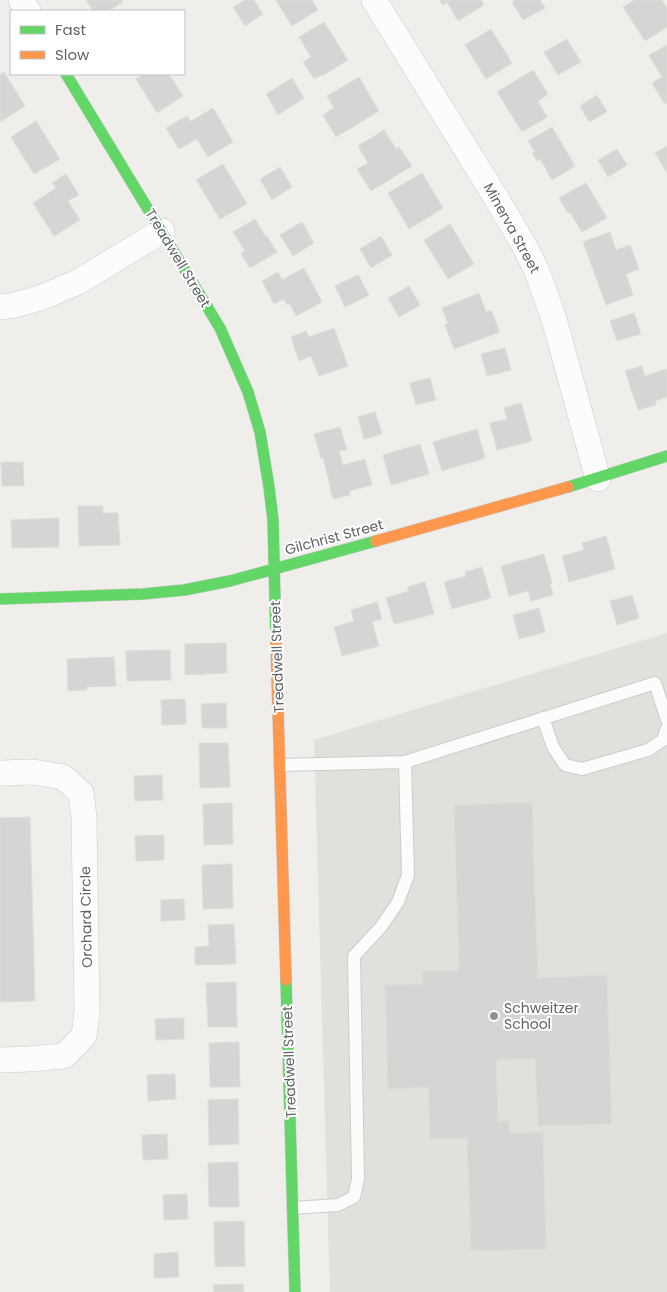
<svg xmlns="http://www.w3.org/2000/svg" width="667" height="1292" font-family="Poppins,sans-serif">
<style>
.education{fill:#e2e0da}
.building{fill:#d6d5d3;stroke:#deddd9}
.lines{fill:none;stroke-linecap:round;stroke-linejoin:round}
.lane-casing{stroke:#cbcccc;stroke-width:14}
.street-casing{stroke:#cbcccc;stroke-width:26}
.fast-casing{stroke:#cacacb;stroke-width:12}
.slow-casing{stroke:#cacacb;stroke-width:12}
.lane{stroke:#fdfcfc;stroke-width:12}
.street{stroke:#fdfcfc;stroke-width:25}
.fast{stroke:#63d668;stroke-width:11}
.slow{stroke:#ff974d;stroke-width:11}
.poi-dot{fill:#919496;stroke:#fff;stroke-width:2}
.labels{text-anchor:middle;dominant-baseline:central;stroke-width:4;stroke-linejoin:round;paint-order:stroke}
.street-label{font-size:14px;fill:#5f6368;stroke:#fff}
.poi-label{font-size:14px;fill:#5f6368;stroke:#fff;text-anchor:start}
</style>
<rect width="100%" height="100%" fill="#efeeea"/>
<!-- education -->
<path class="education" d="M667 633V1292H330L314 740Z"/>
<!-- building -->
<path class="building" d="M86 0H122L123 2 108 11H93Z
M245 0H254L263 14 245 26 233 7Z
M276 0H312L318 10 292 26Z
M440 0H481L484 5 458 21 447 2 443 5Z
M515 0H540L545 8 523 20 512 2Z
M634 0H662L667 8V27L645 41 623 7Z
M324 22 348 60 322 76 321 75 314 79 303 62 311 57 299 37Z
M491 29 512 63 486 79 465 45Z
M567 39 581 62 558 75 544 52Z
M667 45V103L665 104 652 83 662 77 649 55Z
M533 70 548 94 538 101 547 117 522 132 497 92Z
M4 72 25 106 0 122V75Z
M144 74H169L183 96 157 113 136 79Z
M359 77 379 111 336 137 323 115 334 108 327 96Z
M292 78 304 98 278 115 266 94Z
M597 95 607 112 589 122 580 106Z
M213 108 233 142 208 157 197 139 179 149 166 128 187 116 191 121Z
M36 121 60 159 34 174 11 137Z
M552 127 575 166 552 180 540 159 537 161 532 153 535 152 528 141Z
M384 130 396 149 399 147 412 166 371 191 357 169 368 163 358 146Z
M667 146V173L655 153Z
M617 149 627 165 608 177 598 160Z
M223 164 247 204 220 219 196 180Z
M280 167 292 187 272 200 260 179Z
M422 173 443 208 409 229 388 193Z
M66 174 79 195 68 201 80 220 54 236 33 203 56 188 52 183Z
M586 183 607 218 582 232 570 212 568 213 559 198Z
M255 219 266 237 267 236 277 252 250 268 241 254 245 251 233 232Z
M302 222 314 243 293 256 280 235Z
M450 224 474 264 448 279 424 240Z
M610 232 616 250 630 245 639 269 626 274 633 295 606 305 583 242Z
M381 236 392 255 371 268 360 249Z
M304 268 322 302 296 316 290 304 287 305 284 299 274 304 262 281 278 272 282 280Z
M358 275 369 295 345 307 335 286Z
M409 286 420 305 399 317 388 298Z
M479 293 486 312 491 310 500 332 454 349 445 325 448 324 442 308Z
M634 313 641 334 617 341 610 321Z
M334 328 348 366 319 376 311 356 299 361 291 337 306 331 309 337Z
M505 348 511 370 487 376 481 354Z
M642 366 645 376 667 369V397L655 401 656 405 638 410 625 371Z
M430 378 436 400 416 405 410 383Z
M521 403 532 441 497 450 490 423 507 419 504 408Z
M375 412 382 434 364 439 358 417Z
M340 427 347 450 339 451 343 465 365 459 372 485 349 491 350 495 333 499 323 457 321 458 314 434Z
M477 429 485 458 442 471 433 442Z
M420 444 429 474 391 485 383 455Z
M1 462H23L24 486H2Z
M78 506H103V513H118L120 545 79 546Z
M59 518V547L12 548 11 520Z
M606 536 615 569 569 582 562 556 584 550 582 543Z
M544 554 552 583 550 584 553 595 531 601 528 591 509 596 501 566Z
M482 567 491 598 452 609 444 582 466 576 465 572Z
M425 582 434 614 394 624 386 598 409 591 407 587Z
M632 595 639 618 617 625 610 601Z
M377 602 382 619 372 622 379 646 342 656 334 627 354 621 351 610Z
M539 608 545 632 519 639 513 615Z
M226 643 227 673 185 675V644Z
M170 650 171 680 127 681 126 651Z
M114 657 116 686 87 687V690L68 691 67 659Z
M185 699 186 724 162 725 161 700Z
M226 703 227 728H202L201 704Z
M199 743H228L230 787 200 788Z
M162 775 163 800 135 801 134 776Z
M532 802 538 978 607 975 612 1124 538 1126 535 1059 496 1060 498 1121H509L510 1133 543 1132 546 1249 471 1251 467 1138 430 1139 428 1087 388 1089 385 985 423 984 422 971 459 970 454 805Z
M232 803 233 844 204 845 203 804Z
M30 817 35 1001 0 1002V818Z
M164 835V860L136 861 135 836Z
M232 864 233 908 203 909 202 865Z
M184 899 185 920 161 921V900Z
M234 924 236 964 195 965V947L209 946 208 925Z
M236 982 237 1027H208L206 983Z
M184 1018V1039L156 1040 155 1019Z
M239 1042 240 1087H210L209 1043Z
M175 1074 176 1099 148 1101 147 1075Z
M238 1099 239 1144 209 1145 208 1100Z
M167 1134 168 1159 143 1160 142 1135Z
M238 1162 239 1207H209L208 1163Z
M187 1194 188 1219 164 1220 163 1195Z
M244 1221 245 1266 215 1267 214 1222Z
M178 1252 179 1277 154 1278V1254Z
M243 1284 244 1292H214L213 1285Z"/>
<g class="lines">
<!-- lane casing -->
<g class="lane-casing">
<path id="lane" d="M543 718 553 747 565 765 582 769 648 750 663 740 667 728
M405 762 655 683 667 720
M280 765 405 762 408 875 398 902 381 927 354 956 358 1179 354 1197 338 1205 293 1208"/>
</g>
<!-- street casing -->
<g class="street-casing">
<path id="street" d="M21 0 28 11
M374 0 498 201 524 245 537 271 554 319 598 479
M0 307 15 305 40 298 78 282 162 231
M0 773 33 772 63 777 81 793 84 817 87 1012 84 1036 64 1056 30 1059 0 1060"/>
</g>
<!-- fast casing -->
<g class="fast-casing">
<path id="fast" d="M66 74 220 328 248 392 260 432 269 487 273 520 276 642
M568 487 667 456
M0 599 143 594 184 590 230 581 376 541
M286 980 295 1292"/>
</g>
<!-- slow casing -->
<g class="slow-casing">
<path id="slow" d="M376 541 568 487
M276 642 286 980"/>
</g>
<!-- lane -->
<use href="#lane" class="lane"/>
<!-- street -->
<use href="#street" class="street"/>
<!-- fast -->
<use href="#fast" class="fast"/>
<!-- slow -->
<use href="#slow" class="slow"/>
</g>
<!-- markers -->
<circle class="poi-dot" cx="494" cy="1016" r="5"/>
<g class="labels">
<!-- street labels -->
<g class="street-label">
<text transform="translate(512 228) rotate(61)">Minerva Street</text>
<text transform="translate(178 258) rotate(59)">Treadwell Street</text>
<text transform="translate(334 537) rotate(-15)">Gilchrist Street</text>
<text transform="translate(277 657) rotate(-92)">Treadwell Street</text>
<text transform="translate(86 917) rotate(-91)">Orchard Circle</text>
<text transform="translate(289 1062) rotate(-92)">Treadwell Street</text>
</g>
<!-- poi labels -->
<g class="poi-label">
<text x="504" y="1008">Schweitzer<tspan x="504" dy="16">School</tspan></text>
</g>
</g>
<!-- legend -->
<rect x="10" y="10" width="175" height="65" fill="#ffffff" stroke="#bfc1c3"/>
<rect x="20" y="26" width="25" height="8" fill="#63d668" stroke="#bfc1c3"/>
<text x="55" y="35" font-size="15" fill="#5f6368">Fast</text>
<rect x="20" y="51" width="25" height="8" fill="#ff974d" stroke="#bfc1c3"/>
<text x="55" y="60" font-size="15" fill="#5f6368">Slow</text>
</svg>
